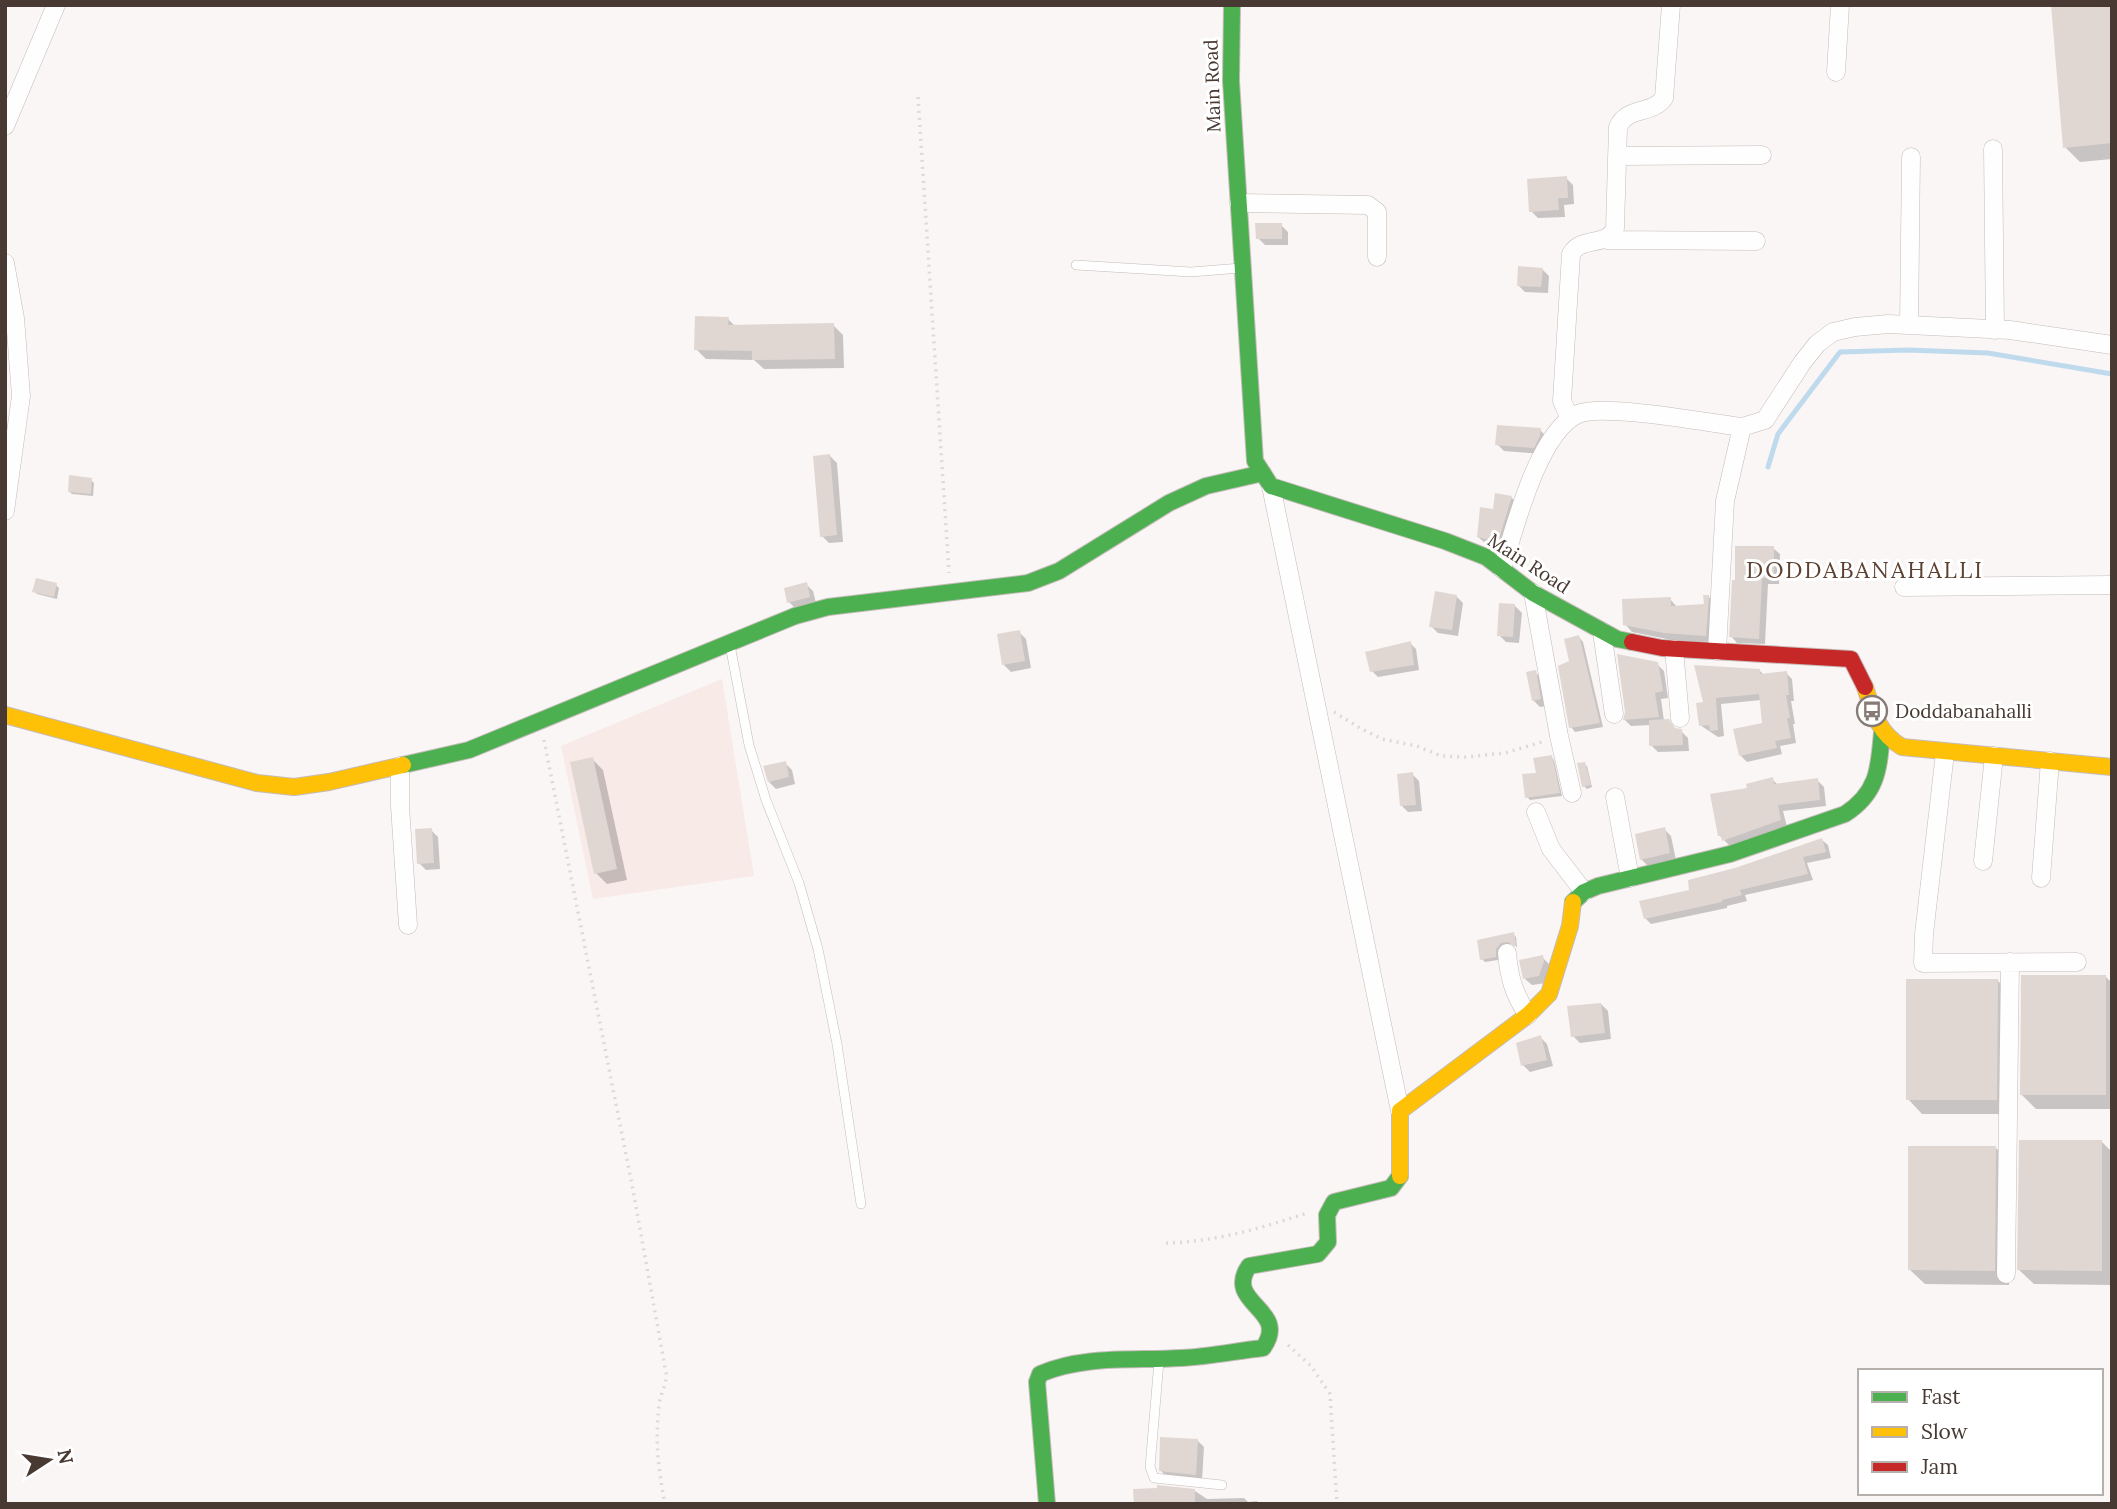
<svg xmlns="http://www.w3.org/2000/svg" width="2117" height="1509" font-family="Lora,serif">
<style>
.education{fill:#f8eae7}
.shadow{fill:#0003}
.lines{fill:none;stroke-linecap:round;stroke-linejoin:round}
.stream{stroke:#c0daed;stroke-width:5}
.building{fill:#e1d7d2}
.lane-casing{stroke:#c4bbb8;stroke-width:10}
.street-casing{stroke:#c4bbb8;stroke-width:19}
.fast-casing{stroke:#c4bbb8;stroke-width:18}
.slow-casing{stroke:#c4bbb8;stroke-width:18}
.jam-casing{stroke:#c4bbb8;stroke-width:18}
.path{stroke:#dcdad9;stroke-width:3.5;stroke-dasharray:2 5;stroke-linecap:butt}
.lane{stroke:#fefefe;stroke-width:9}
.street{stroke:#fefefe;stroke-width:18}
.fast{stroke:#4caf50;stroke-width:16}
.slow{stroke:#ffc107;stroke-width:16}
.jam{stroke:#c62828;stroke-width:16}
.labels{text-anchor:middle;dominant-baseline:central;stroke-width:6;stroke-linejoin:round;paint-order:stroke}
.street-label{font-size:19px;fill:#483932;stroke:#fff}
.poi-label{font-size:19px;fill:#483932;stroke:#fff;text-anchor:start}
.quarter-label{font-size:23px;letter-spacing:2px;fill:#5f4132;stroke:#fff}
</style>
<rect width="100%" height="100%" fill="#faf6f5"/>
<!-- education -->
<path class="education" d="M722 679 754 876 593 899 561 746Z"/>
<!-- shadow -->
<path class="shadow" d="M2112 5V159L2080 162 2065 147Z
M1566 178 1573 185 1574 204 1564 205 1565 217 1538 218 1531 211Z
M1281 225 1288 232V245H1265L1258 238Z
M1542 269 1549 276 1548 293 1525 292 1518 285Z
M728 319 736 327 833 325 843 335 844 368 764 369 754 360 706 359 696 349Z
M1540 430 1547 437 1541 454 1504 451 1497 444Z
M830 456 837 463 843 542 829 543 822 536Z
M91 480 94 483 93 496 72 494 69 491Z
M1497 495 1512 498 1518 504 1504 548 1485 543 1478 537 1494 511Z
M1773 548 1780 554 1779 584H1768L1765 644 1737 643 1731 636Z
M806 584 813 591 816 603 796 609 789 602Z
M56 585 59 588 57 599 37 594 34 591Z
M1456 596 1463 603 1458 636 1438 633 1431 626Z
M1708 596 1715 603 1713 642 1672 640 1632 632 1625 624 1670 599 1677 607 1705 606Z
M1515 606 1522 613 1519 643 1506 642 1499 635Z
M1019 632 1026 639 1031 668 1011 672 1004 665Z
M1579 637 1583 642 1603 727 1575 732 1571 727V662Z
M1410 643 1416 649 1419 670 1378 677 1372 671Z
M1657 664 1664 671 1668 698 1661 699 1664 721 1676 730 1681 731 1688 738 1689 751 1658 752 1651 745V725L1631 726 1625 720 1627 712Z
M1759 670 1764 675 1786 673 1792 679 1794 701H1791L1795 724H1793L1796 743 1780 746 1782 754 1747 762 1741 756 1763 725 1761 700 1721 704 1724 736 1718 737 1700 725 1705 704Z
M1535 672 1542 679 1547 706 1540 707 1533 700Z
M1551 757 1554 760 1562 796 1530 800 1527 797 1538 774Z
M592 759 603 770 627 880 607 884 596 873Z
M785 763 792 770 795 784 776 789 769 782Z
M1584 764 1587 766 1592 787 1587 789 1584 786Z
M1412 774 1419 781 1422 811 1408 812 1401 805Z
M1772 779 1778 785 1817 780 1824 787 1826 806 1783 811 1787 827 1730 846 1719 835 1749 789Z
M1664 829 1671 836 1676 860 1649 867 1642 860 1637 835Z
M431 830 438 837 440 869 426 870 419 863Z
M1822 840 1828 845 1831 858 1807 863 1813 880 1745 895 1747 901 1727 906V908L1651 924 1645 918 1691 891 1735 870Z
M1513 934 1516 937 1517 947 1511 944 1504 946 1499 952 1498 960 1485 962 1482 959 1479 941Z
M1542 957 1549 964 1546 983 1532 985 1525 979Z
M2106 977 2112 983V1109H2036L2021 1094Z
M1998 981 2013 996 2011 1114H1922L1908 1099Z
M1601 1004 1608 1011 1611 1039 1580 1043 1573 1036Z
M1540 1037 1547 1044 1553 1066 1530 1072 1523 1065Z
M2102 1142 2112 1152V1285L2034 1284 2019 1270Z
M1996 1148 2010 1162 2009 1285 1925 1284 1910 1270Z
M1197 1440 1204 1447 1202 1481 1168 1478 1161 1471Z
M1159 1490 1195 1491 1207 1499 1244 1498 1248 1502 1257 1501 1259 1504H1135Z"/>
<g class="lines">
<!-- stream -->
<path class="stream" d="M1768 467 1778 434 1840 352 1908 350 1988 353 2112 374"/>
</g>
<!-- building -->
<path class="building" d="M2051 5H2112V143L2063 148Z
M1567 176 1568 198H1558L1559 210 1529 212 1527 179Z
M1255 223H1282V239H1256Z
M1518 266 1543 268 1541 287 1517 286Z
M695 316 729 317 728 325 834 323 835 359 752 360V351L694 350Z
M1497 425 1541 428 1540 436 1534 448 1495 445Z
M830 454 837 535 820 537 813 456Z
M69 475 92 478 91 494 68 492Z
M1495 493 1512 496 1498 542 1477 537 1480 507 1493 509Z
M1735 546H1774V578H1762L1759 639 1729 637 1732 580H1735Z
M36 578 57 583 54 597 32 592Z
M807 582 810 597 787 603 784 588Z
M1435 591 1457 595 1452 630 1429 627Z
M1703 595H1709L1706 636 1664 633 1623 625 1622 599 1671 597V606L1704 604Z
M1499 603 1515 604 1513 637 1497 636Z
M1020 630 1025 661 1002 665 997 634Z
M1579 635 1600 723 1569 728 1558 666 1569 661 1564 639Z
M1411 641 1414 665 1370 672 1365 652Z
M1617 654 1658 662 1663 691 1655 693 1659 717 1623 720 1625 712Z
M1694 665 1760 669V674L1787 671 1789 695H1786L1790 718H1787L1791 738 1775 741 1777 748 1739 756 1733 729 1762 723 1759 694 1716 698 1718 730 1710 731 1709 725 1699 726 1696 703 1703 702Z
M1536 670 1541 699 1532 701 1526 672Z
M1669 719 1675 728 1682 729 1683 745 1649 746V720Z
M1552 755 1560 793 1525 798 1522 774 1536 773 1533 758Z
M593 757 617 869 594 874 570 762Z
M786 761 789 777 768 782 763 766Z
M1585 762 1591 785 1582 787 1577 763Z
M1413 772 1416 805 1400 806 1397 774Z
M1773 777 1774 784 1818 778 1820 800 1778 805 1781 820 1722 841 1721 836H1718L1710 794 1747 788 1746 784Z
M1665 827 1670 853 1640 860 1635 834Z
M432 828 434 863 417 864 415 829Z
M1822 838 1826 852 1803 857 1808 874 1740 890 1742 895 1722 900V902L1644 919 1639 901 1689 890 1688 880 1735 868Z
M1514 932 1516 946 1507 942 1501 943 1496 949V957L1480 960 1477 940Z
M1543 955 1544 961 1539 976 1523 979 1519 960Z
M2021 975H2106V1095H2020Z
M1906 979H1998L1997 1100H1906Z
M1601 1003 1605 1033 1571 1037 1567 1006Z
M1541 1035 1547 1060 1521 1066 1516 1043Z
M2019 1140H2102V1271L2017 1270Z
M1908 1146H1996L1995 1271 1908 1270Z
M1160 1437 1198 1439 1196 1475 1159 1471Z
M1157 1485 1195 1489V1504H1134L1133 1489 1157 1488Z"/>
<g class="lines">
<!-- lane casing -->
<g class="lane-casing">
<path id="lane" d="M1076 265 1191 272 1241 268
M730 645 749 745 766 800 799 883 818 949 837 1044 861 1204
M1159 1361 1150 1467 1154 1478 1222 1485"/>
</g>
<!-- street casing -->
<g class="street-casing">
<path id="street" d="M1836 72 1840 5
M5 126 56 5
M1993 149 1995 330
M1617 156 1762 155
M1239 203 1368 205 1377 212V257
M1607 240 1756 241
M5 263 15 318 21 396 5 511
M1909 325 1911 157
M1570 419 1562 401 1571 254C1582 235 1607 248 1615 228L1618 127C1627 106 1652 115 1664 98L1671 5
M1271 486 1400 1111
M1502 569C1514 530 1538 432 1578 414 1603 403 1709 423 1742 427L1765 420 1802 363 1817 344 1833 332 1855 327 1888 324 2010 330 2112 345
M1904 587 2112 585
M1533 593 1559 736 1572 793
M1602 632 1614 714
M1674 649 1680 718
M1717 651 1725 501 1742 427
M1945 753 1924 934 1923 963 2077 962
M400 766V806L408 925
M1615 797 1630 878
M1536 812 1551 849 1584 892
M1983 861 1994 756
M2041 878 2050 761
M1507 953C1509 977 1514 995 1528 1015
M2006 1274 2010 962"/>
</g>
<!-- fast casing -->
<g class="fast-casing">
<path id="fast" d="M1232 5 1231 81 1255 461 1271 486 1445 541 1486 557 1533 593 1617 639 1632 642
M403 765 469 750 795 616 828 607 1028 583 1059 571 1169 503 1206 486 1263 473
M1573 902 1584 892 1598 886 1730 854 1845 814C1878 793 1879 768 1882 732
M1047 1504 1037 1382 1040 1374C1084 1355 1134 1361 1181 1358 1208 1357 1236 1351 1263 1348 1291 1309 1223 1304 1249 1266L1318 1254 1328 1242 1327 1215 1334 1202 1391 1188 1400 1176"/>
</g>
<!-- slow casing -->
<g class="slow-casing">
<path id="slow" d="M1865 687C1873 712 1878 733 1902 747L2112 767
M5 715 257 783 294 787 329 782 403 765
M1400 1176V1111L1528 1015 1549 994 1570 926 1573 902"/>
</g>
<!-- jam casing -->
<g class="jam-casing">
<path id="jam" d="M1632 642 1662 648 1851 659 1865 687"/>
</g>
<!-- path -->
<path class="path" d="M918 97 949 573
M1334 712 1360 728 1382 739 1417 746 1441 756 1465 757 1505 753 1542 742
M544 740 633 1190 666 1373C667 1385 660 1394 659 1405 655 1443 658 1467 665 1504
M1166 1243C1214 1242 1262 1228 1307 1213
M1288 1345 1311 1366 1330 1394 1337 1504"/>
<!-- lane -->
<use href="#lane" class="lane"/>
<!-- street -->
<use href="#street" class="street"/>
<!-- fast -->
<use href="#fast" class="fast"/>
<!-- slow -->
<use href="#slow" class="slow"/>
<!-- jam -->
<use href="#jam" class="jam"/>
</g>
<!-- icons -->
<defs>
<g id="bus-ring" transform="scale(1.575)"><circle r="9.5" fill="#fff" stroke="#867b76" stroke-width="1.5"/><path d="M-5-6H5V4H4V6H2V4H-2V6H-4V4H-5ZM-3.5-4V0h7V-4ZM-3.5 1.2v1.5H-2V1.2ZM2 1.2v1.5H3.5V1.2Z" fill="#867b76"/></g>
</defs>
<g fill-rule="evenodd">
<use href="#bus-ring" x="1872" y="711"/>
</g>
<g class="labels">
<!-- street labels -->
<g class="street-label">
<text transform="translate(1212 86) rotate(-92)">Main Road</text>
<text transform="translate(1529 563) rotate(33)">Main Road</text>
</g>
<!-- poi labels -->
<g class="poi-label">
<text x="1895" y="711">Doddabanahalli</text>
</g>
<!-- quarter labels -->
<g class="quarter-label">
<text x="1865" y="569">DODDABANAHALLI</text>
</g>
</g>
<!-- border -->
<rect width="2117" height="1509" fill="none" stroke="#483932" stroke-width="14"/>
<!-- legend -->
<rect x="1858" y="1369" width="245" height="126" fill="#ffffff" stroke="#b6b0ad" stroke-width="2"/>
<rect x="1872" y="1392" width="35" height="10" fill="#4caf50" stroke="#b6b0ad" stroke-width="2"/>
<text x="1921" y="1404" font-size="21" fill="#483932">Fast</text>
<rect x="1872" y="1427" width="35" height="10" fill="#ffc107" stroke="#b6b0ad" stroke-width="2"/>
<text x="1921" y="1439" font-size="21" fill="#483932">Slow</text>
<rect x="1872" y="1462" width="35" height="10" fill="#c62828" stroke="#b6b0ad" stroke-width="2"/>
<text x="1921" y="1474" font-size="21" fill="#483932">Jam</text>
<!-- north arrow -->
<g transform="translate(49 1460) rotate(78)" stroke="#ffffff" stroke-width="5" paint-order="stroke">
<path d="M0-5L12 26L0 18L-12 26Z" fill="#483932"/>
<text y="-10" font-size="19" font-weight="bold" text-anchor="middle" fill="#483932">N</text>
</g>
</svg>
